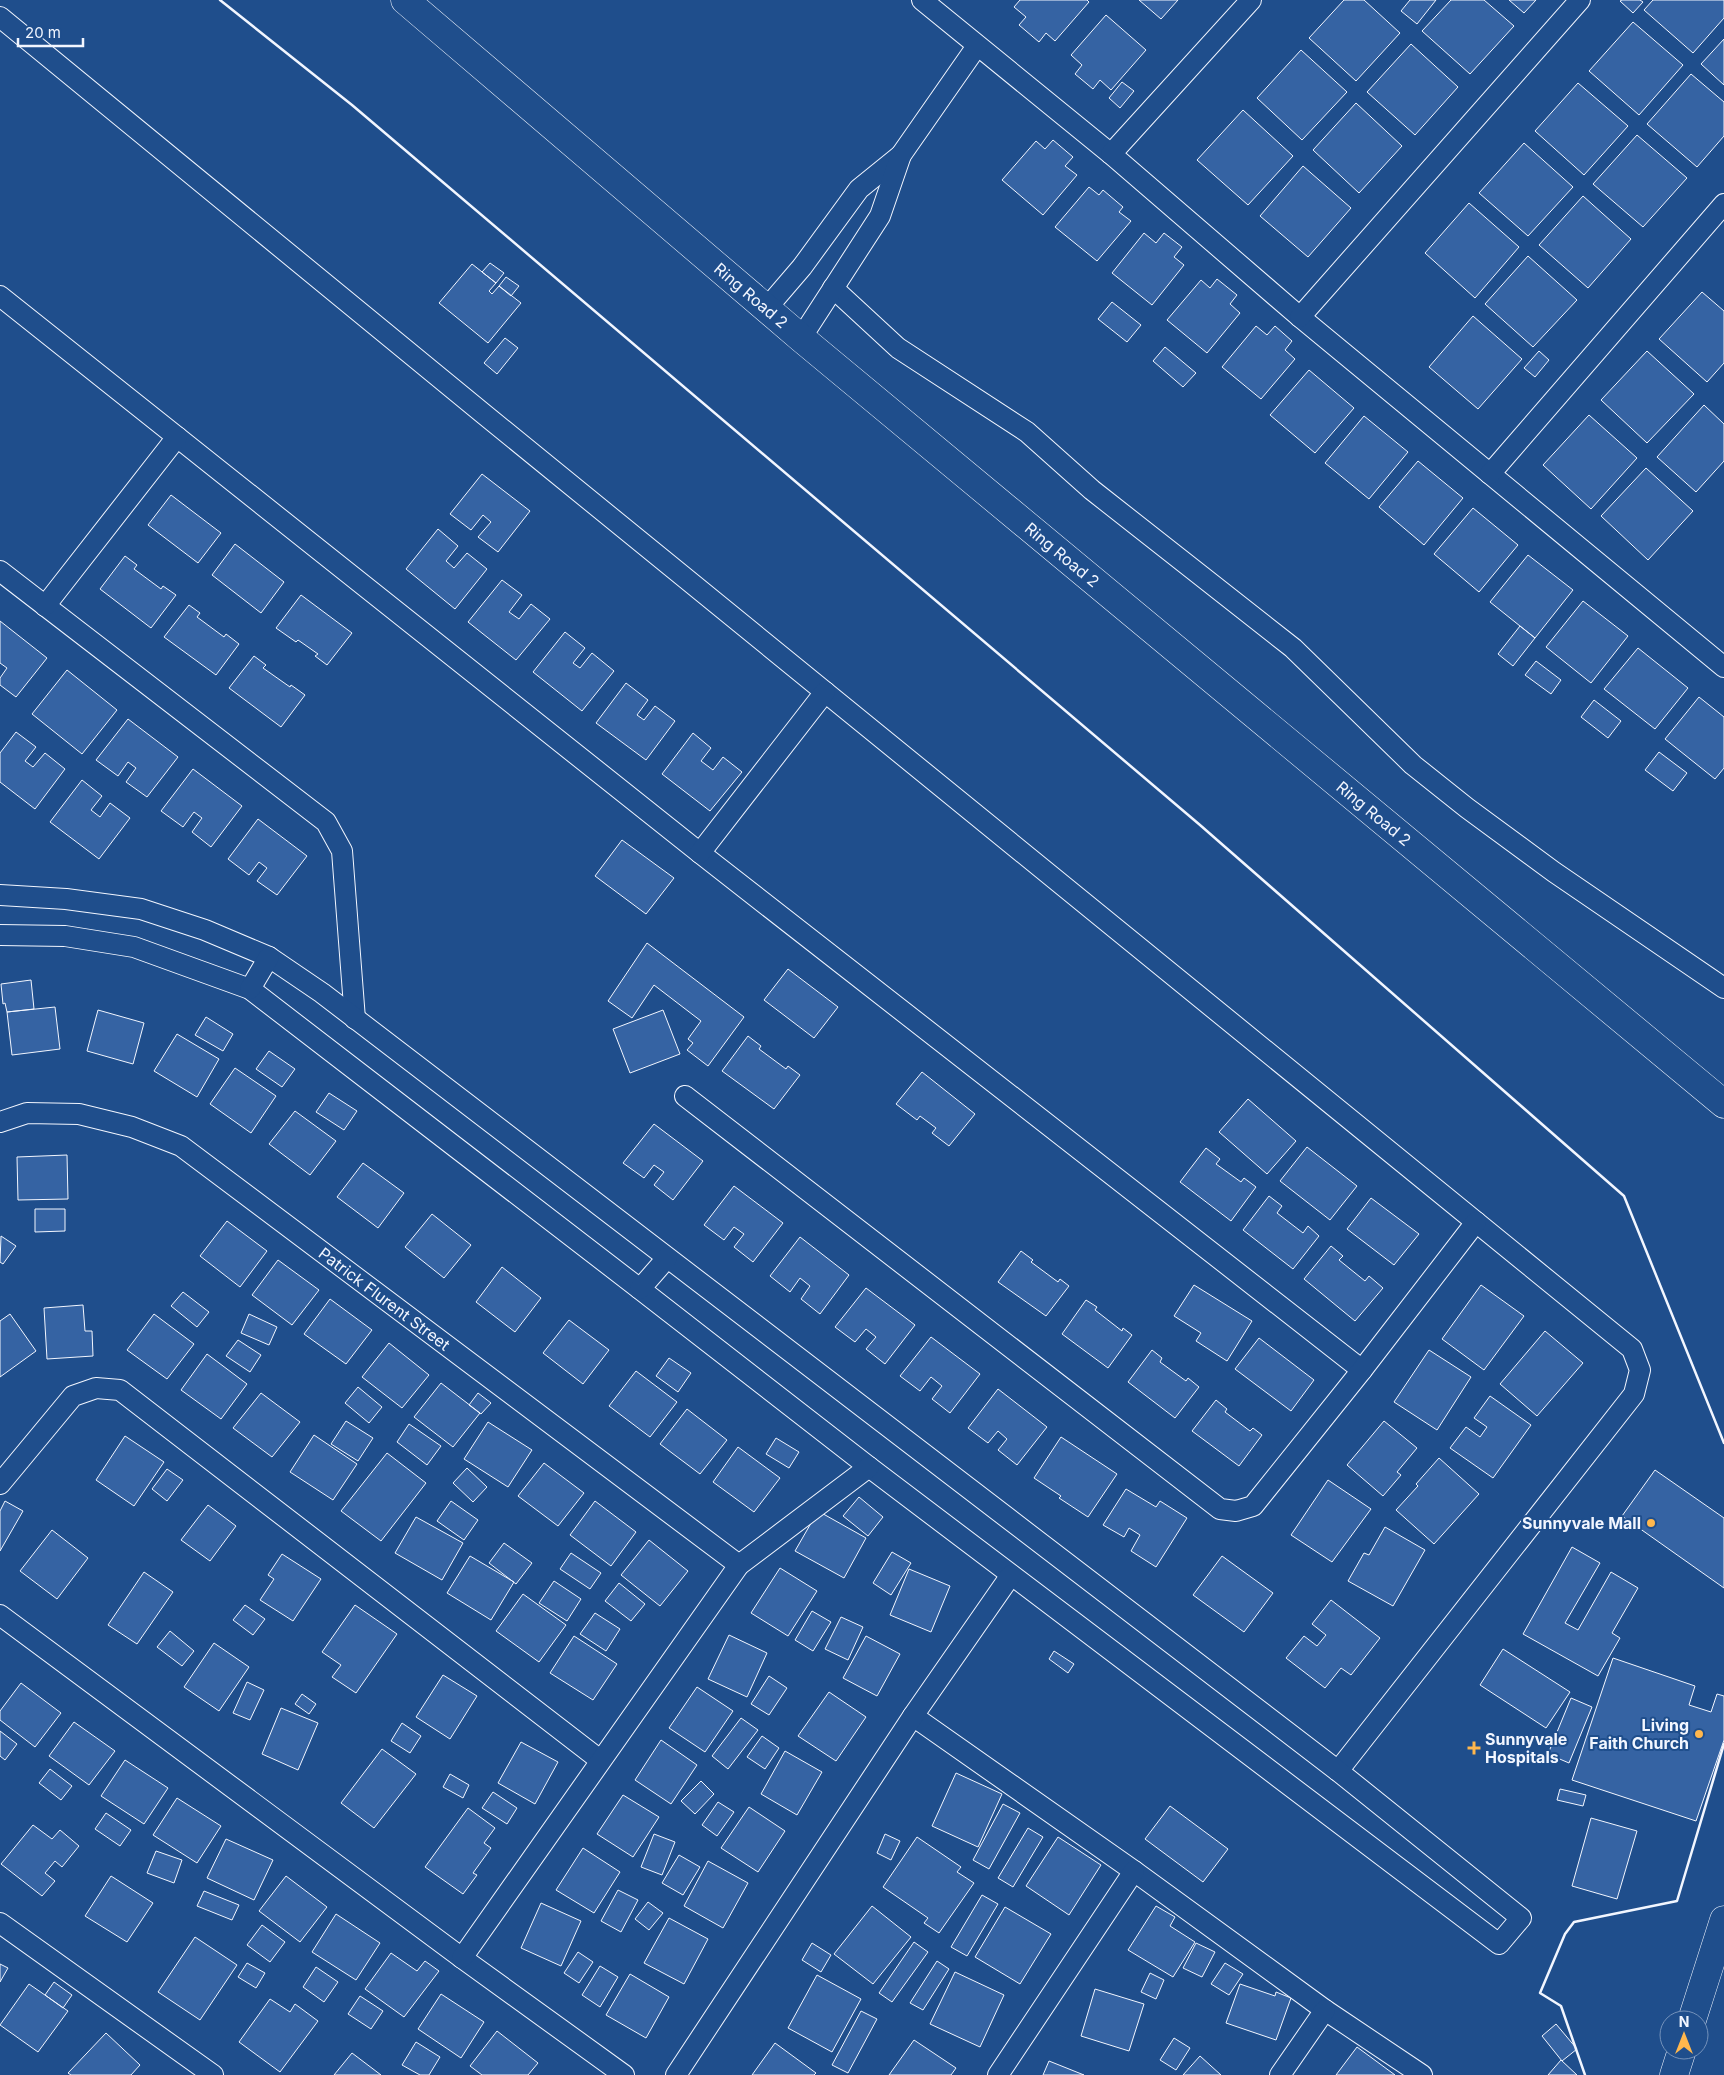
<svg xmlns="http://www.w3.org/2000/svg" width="1724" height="2075" font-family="Inter,sans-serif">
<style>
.building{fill:#3563a3;stroke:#f2f6ff}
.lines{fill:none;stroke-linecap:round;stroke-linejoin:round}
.minor-casing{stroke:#f2f6ff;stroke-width:22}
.secondary-casing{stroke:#f2f6ff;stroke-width:29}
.primary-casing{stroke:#f2f6ff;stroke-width:29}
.minor{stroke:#1f4e8c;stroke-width:20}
.secondary{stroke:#1f4e8c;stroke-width:28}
.primary{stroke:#1f4e8c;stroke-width:28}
.wall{stroke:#f2f6ff;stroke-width:2.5}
.poi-dot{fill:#ffb74d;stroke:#1f4e8c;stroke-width:2}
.labels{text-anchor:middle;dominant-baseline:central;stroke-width:4;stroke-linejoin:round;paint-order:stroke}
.street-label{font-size:16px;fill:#f2f6ff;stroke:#1f4e8c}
.poi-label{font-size:16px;font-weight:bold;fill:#f2f6ff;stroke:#1f4e8c;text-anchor:end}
</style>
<rect width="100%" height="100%" fill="#1f4e8c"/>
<!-- building -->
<path class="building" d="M1020 0H1087L1089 2 1055 41 1046 33 1039 42 1019 25 1026 17 1014 7Z
M1139 0H1178L1161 19Z
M1344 0H1364L1400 33 1356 81 1309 38Z
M1410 0H1436L1417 24 1401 11Z
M1451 0H1484L1514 26 1470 74 1422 31Z
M1509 0H1536L1524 13Z
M1622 0H1640L1643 2 1633 13 1620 1Z
M1653 0H1724V18L1693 53 1644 10Z
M1106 15 1146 50 1111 90 1100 80 1093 89 1075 74 1082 65 1071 55Z
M1633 22 1683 65 1639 115 1589 71Z
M1724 39V85L1701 64Z
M1411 44 1458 87 1415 135 1367 92Z
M1301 50 1347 92 1302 140 1257 98Z
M1691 74 1724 102V136L1697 167 1647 124Z
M1122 82 1134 91 1120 108 1109 98Z
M1578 83 1628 126 1584 175 1535 131Z
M1356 103 1402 146 1359 193 1313 150Z
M1243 110 1293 156 1248 205 1197 160Z
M1637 135 1687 178 1643 227 1593 184Z
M1053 140 1073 157 1065 166 1077 175 1043 215 1002 180 1036 141 1045 149Z
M1524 143 1573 187 1528 236 1479 193Z
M1303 166 1351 208 1308 257 1260 216Z
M1089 187 1099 195 1103 190 1123 207 1119 212 1131 221 1097 261 1055 227Z
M1583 196 1631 239 1588 288 1539 245Z
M1469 203 1519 247 1475 298 1425 253Z
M1144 233 1156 243 1164 233 1182 247 1174 257 1184 265 1152 305 1112 273Z
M1528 256 1577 300 1533 347 1485 304Z
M490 263 504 273 496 283 482 272Z
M472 264 496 283 489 291 492 294 499 286 521 303 488 343 439 303Z
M506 277 519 286 511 296 499 286Z
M1217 279 1237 295 1230 304 1240 313 1207 353 1167 320 1201 280 1210 288Z
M1702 292 1724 311V363L1707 382 1659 339Z
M1112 302 1141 325 1127 342 1098 319Z
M1473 316 1522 359 1478 409 1429 367Z
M1256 326 1267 335 1275 326 1292 341 1285 350 1295 359 1261 399 1222 367Z
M505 338 518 348 497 374 484 363Z
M1165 347 1196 373 1183 387 1153 361Z
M1539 351 1549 360 1535 377 1524 368Z
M1647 351 1694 394 1647 443 1601 400Z
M1309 370 1354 408 1315 453 1270 415Z
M1704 405 1724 424V461L1696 492 1657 457Z
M1589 415 1637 458 1591 509 1543 465Z
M1364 416 1408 452 1369 499 1325 463Z
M1418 461 1463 498 1424 545 1379 507Z
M1646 468 1693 511 1648 560 1601 516Z
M482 474 530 511 498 552 478 537 491 522 483 515 471 530 450 514Z
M171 495 221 533 198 563 148 525Z
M1473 508 1518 545 1479 592 1434 554Z
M438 529 458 546 446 561 454 568 467 553 487 569 455 609 406 569Z
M235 544 284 582 261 613 212 575Z
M1528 555 1573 590 1535 638 1490 602Z
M125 556 137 565 134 569 161 589 163 586 176 595 151 628 100 589Z
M502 580 522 595 509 612 519 619 531 604 550 619 516 660 468 622Z
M301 595 352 633 327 665 315 656 318 654 298 640 296 642 276 628Z
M1583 601 1628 636 1591 683 1546 647Z
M189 605 200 613 197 617 224 637 226 634 239 644 216 675 164 637Z
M0 621 47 658 16 697 0 685V678L7 668 0 663Z
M1520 626 1535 638 1513 666 1498 654Z
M565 632 585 648 573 663 580 668 592 653 614 671 582 711 533 672Z
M1638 648 1688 688 1655 729 1604 689Z
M254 656 266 665 263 668 290 687 291 685 305 695 281 727 229 688Z
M1536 661 1561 680 1551 694 1525 675Z
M67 670 117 710 82 754 32 714Z
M626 683 648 700 637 715 644 720 655 706 675 721 646 760 596 723Z
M1699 697 1724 717V768L1715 779 1665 739Z
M1594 700 1621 721 1608 738 1581 717Z
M128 719 178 757 147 797 126 782 136 768 128 762 118 776 96 760Z
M16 732 36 747 25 761 33 767 45 753 65 769 35 809 0 782V753Z
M693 733 711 748 701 761 713 770 723 757 742 772 710 811 662 774Z
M1659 752 1687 773 1673 791 1645 770Z
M193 769 242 806 211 847 192 832 202 818 194 812 183 827 161 811Z
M82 780 102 796 91 810 100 817 110 803 130 818 99 859 50 822Z
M258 819 307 856 277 895 257 881 267 868 259 862 249 875 228 859Z
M622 840 674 878 646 914 595 876Z
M647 943 744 1017 708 1066 687 1050 693 1043 688 1039 701 1021 654 985 632 1018 608 1001Z
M788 969 838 1007 814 1038 764 1000Z
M31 980 34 1009 7 1012 5 1003 3 1004 1 984Z
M55 1007 60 1049 12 1055 7 1012Z
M98 1010 144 1023 133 1064 87 1051Z
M663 1010 680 1054 630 1073 613 1029Z
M206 1017 233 1034 223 1051 195 1035Z
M177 1034 219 1059 197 1097 154 1071Z
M748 1036 761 1046 759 1049 786 1069 788 1066 800 1075 774 1109 722 1071Z
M269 1051 295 1069 282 1087 256 1069Z
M235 1068 276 1096 251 1133 210 1104Z
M922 1072 975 1114 949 1146 932 1133 936 1128 920 1116 917 1120 896 1104Z
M329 1093 357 1111 344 1130 316 1112Z
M1248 1099 1296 1141 1267 1174 1219 1132Z
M295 1111 336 1141 310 1175 269 1144Z
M654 1124 703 1161 673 1200 654 1185 664 1172 654 1165 644 1178 623 1163Z
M1307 1147 1357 1186 1330 1220 1280 1181Z
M1206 1148 1220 1159 1216 1164 1241 1182 1244 1178 1256 1187 1231 1221 1180 1182Z
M67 1155 68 1199 18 1200 17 1157Z
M363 1163 404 1193 378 1228 337 1197Z
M734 1186 783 1223 753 1262 734 1247 744 1234 734 1227 724 1240 704 1225Z
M1269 1196 1282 1206 1277 1213 1303 1233 1308 1226 1319 1236 1293 1269 1243 1230Z
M1371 1198 1419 1234 1394 1265 1347 1229Z
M35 1209H65V1231L35 1232Z
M432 1214 471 1245 444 1278 405 1247Z
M227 1221 267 1251 240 1287 200 1256Z
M1 1236 16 1246 3 1264 0 1262Z
M800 1237 849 1275 820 1314 801 1299 810 1286 800 1278 790 1292 770 1276Z
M1331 1246 1343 1256 1339 1260 1365 1281 1369 1276 1383 1288 1355 1321 1304 1279Z
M1021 1251 1033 1260 1031 1262 1058 1282 1060 1279 1069 1286 1046 1316 998 1282Z
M278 1260 319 1290 292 1325 252 1295Z
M502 1267 541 1298 515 1332 476 1302Z
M1194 1285 1252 1321 1227 1361 1196 1341 1201 1333 1174 1316Z
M1481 1285 1524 1316 1484 1370 1442 1339Z
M866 1288 915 1325 885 1364 866 1349 876 1337 866 1329 855 1342 835 1327Z
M183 1292 209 1312 197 1327 171 1306Z
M330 1299 372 1330 346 1364 304 1334Z
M1086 1300 1097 1307 1095 1310 1122 1331 1123 1328 1132 1335 1108 1368 1062 1334Z
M83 1305 85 1331H92L93 1356 47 1359 44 1308Z
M10 1314 36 1351 0 1377V1321Z
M154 1314 194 1344 167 1379 127 1350Z
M249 1314 277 1327 269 1345 241 1333Z
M569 1320 609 1350 583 1384 543 1353Z
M1545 1331 1583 1363 1537 1416 1500 1384Z
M931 1337 980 1374 950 1413 932 1399 942 1386 931 1377 920 1391 900 1376Z
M1259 1338 1314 1380 1291 1411 1235 1369Z
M238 1340 261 1355 250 1372 226 1356Z
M389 1343 429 1375 402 1408 362 1377Z
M1152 1350 1162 1358 1160 1362 1186 1381 1188 1378 1199 1387 1175 1418 1128 1382Z
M1429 1350 1471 1377 1437 1430 1394 1402Z
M207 1354 247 1384 221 1419 181 1390Z
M669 1358 691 1373 678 1392 656 1376Z
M636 1371 677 1402 650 1437 609 1406Z
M441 1383 480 1413 453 1447 414 1417Z
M358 1387 382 1407 369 1423 345 1403Z
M998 1389 1047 1427 1017 1465 998 1450 1007 1439 998 1431 988 1443 968 1428Z
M261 1393 300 1422 272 1457 233 1428Z
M478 1393 491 1403 481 1414 469 1405Z
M1490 1396 1531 1425 1493 1478 1450 1448 1466 1427 1480 1437 1487 1427 1474 1418Z
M1216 1400 1227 1409 1225 1412 1250 1431 1253 1428 1262 1435 1239 1466 1192 1431Z
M687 1409 727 1440 700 1474 660 1444Z
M346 1421 373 1438 358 1461 331 1444Z
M1384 1421 1417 1448 1397 1472 1401 1475 1383 1496 1347 1465Z
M488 1422 532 1450 508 1487 464 1459Z
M409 1424 441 1446 427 1465 397 1442Z
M314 1435 357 1464 333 1500 290 1472Z
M125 1436 164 1462 134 1506 96 1480Z
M1061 1437 1117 1474 1088 1517 1059 1498 1061 1496 1034 1478Z
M776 1438 799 1452 789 1468 766 1454Z
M738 1447 780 1478 754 1512 713 1482Z
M387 1453 426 1483 381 1541 341 1511Z
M1439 1458 1479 1494 1434 1544 1396 1510 1418 1486 1416 1484Z
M544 1463 584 1493 558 1526 518 1496Z
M467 1468 487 1487 473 1502 453 1483Z
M167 1469 183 1480 167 1501 152 1489Z
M1655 1470 1724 1518V1588L1622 1516Z
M1328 1480 1371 1509 1332 1562 1291 1535Z
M1126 1489 1156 1507 1160 1501 1187 1518 1156 1567 1131 1551 1140 1535 1129 1528 1124 1537 1103 1525Z
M859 1497 883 1517 868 1536 843 1516Z
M5 1501 23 1511 0 1551V1511Z
M451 1501 478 1520 464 1540 437 1521Z
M595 1501 636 1532 611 1566 570 1535Z
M208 1505 236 1526 210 1561 181 1540Z
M818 1511 866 1538 844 1578 795 1551Z
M416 1517 463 1543 442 1580 395 1553Z
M1385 1527 1425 1550 1393 1606 1348 1581 1364 1553 1369 1555Z
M52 1530 88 1558 57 1599 20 1571Z
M649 1540 688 1571 660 1606 621 1575Z
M504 1543 532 1563 516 1584 489 1563Z
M1572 1547 1600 1563 1565 1623 1578 1630 1611 1572 1638 1588 1612 1633 1620 1638 1598 1676 1523 1634Z
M892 1552 911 1563 891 1595 873 1583Z
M571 1553 601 1573 590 1589 560 1569Z
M282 1554 321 1579 293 1621 260 1600 274 1579 268 1575Z
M470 1556 514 1582 491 1620 447 1593Z
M1222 1556 1273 1593 1244 1632 1193 1595Z
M780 1568 817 1591 788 1636 751 1613Z
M909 1569 950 1586 931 1632 890 1615Z
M144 1572 173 1592 137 1644 108 1625Z
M554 1581 581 1599 567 1621 539 1603Z
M619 1583 645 1604 631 1621 605 1601Z
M523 1594 566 1625 539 1662 496 1631Z
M1331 1600 1380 1638 1351 1675 1341 1668 1325 1688 1286 1658 1304 1636 1317 1646 1326 1635 1312 1624Z
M245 1605 265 1619 253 1635 233 1620Z
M355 1605 397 1634 356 1693 332 1677 341 1665 322 1652Z
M812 1611 831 1622 813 1651 795 1640Z
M595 1613 620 1629 606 1651 580 1634Z
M841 1617 863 1627 848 1660 825 1649Z
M170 1631 194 1651 182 1666 157 1647Z
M729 1635 767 1653 747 1697 708 1679Z
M574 1636 617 1664 593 1700 550 1673Z
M866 1636 900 1654 877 1696 843 1678Z
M214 1643 249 1667 219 1711 184 1687Z
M1503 1649 1570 1692 1546 1728 1480 1685Z
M1054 1651 1074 1664 1068 1673 1049 1659Z
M1613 1658 1695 1686 1689 1705 1711 1712 1717 1694 1724 1696V1740L1696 1821 1572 1780Z
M443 1675 477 1696 450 1739 416 1717Z
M769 1676 787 1688 769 1715 751 1704Z
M247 1682 264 1690 250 1720 233 1713Z
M21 1683 61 1713 35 1747 0 1720V1711Z
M697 1687 733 1711 705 1752 669 1728Z
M829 1692 866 1717 836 1761 798 1736Z
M302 1694 316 1704 309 1714 295 1704Z
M1571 1698 1592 1707 1569 1763 1548 1754Z
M281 1708 318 1723 298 1770 262 1754Z
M741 1718 758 1730 728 1769 712 1756Z
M74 1722 115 1751 89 1785 49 1756Z
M402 1723 421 1736 410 1753 391 1741Z
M0 1731 17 1744 5 1760 0 1756Z
M762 1736 779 1748 765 1769 747 1757Z
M661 1740 697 1765 671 1804 635 1780Z
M521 1742 558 1762 535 1804 498 1783Z
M382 1749 416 1774 374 1828 341 1803Z
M785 1751 822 1772 797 1815 761 1794Z
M125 1760 168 1788 144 1824 101 1796Z
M50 1769 72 1786 61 1800 39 1783Z
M956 1773 1002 1794 978 1847 932 1826Z
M450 1774 469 1785 463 1798 443 1787Z
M701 1781 714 1794 695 1814 681 1801Z
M1560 1789 1586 1795 1583 1806 1557 1800Z
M493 1792 517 1808 507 1824 482 1808Z
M623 1795 659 1817 633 1857 597 1834Z
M177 1798 221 1826 197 1863 153 1835Z
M718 1802 734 1812 717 1836 702 1825Z
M1003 1804 1020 1813 989 1869 973 1860Z
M1170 1806 1228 1849 1203 1882 1145 1839Z
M749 1807 785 1831 758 1872 721 1848Z
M468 1808 495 1828 484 1843 491 1848 473 1873 477 1875 463 1894 425 1867Z
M106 1813 131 1830 120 1846 95 1829Z
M1591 1818 1637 1831 1617 1899 1572 1886Z
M33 1825 52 1839 60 1830 79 1846 62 1867 55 1861 45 1873 55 1881 42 1896 1 1864Z
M1028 1828 1043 1837 1013 1887 998 1878Z
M654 1834 675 1842 662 1875 641 1867Z
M885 1834 900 1841 891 1860 877 1853Z
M917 1837 961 1867 957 1872 974 1883 939 1933 924 1923 928 1918 883 1887Z
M1058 1837 1101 1865 1069 1915 1026 1886Z
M226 1839 273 1860 254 1900 207 1878Z
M583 1848 620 1872 594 1913 556 1890Z
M156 1851 182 1860 174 1883 147 1873Z
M679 1855 700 1867 683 1895 662 1883Z
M708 1861 748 1883 723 1928 684 1906Z
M111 1876 153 1903 127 1942 85 1916Z
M286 1876 327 1907 300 1942 259 1911Z
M618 1890 638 1900 621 1932 601 1921Z
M204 1891 239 1905 232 1920 197 1906Z
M982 1895 998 1904 967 1956 951 1947Z
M648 1902 663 1913 649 1930 635 1919Z
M541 1903 581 1921 561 1966 521 1948Z
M872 1906 911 1937 873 1984 834 1954Z
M1156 1906 1175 1917 1170 1926 1195 1942 1173 1977 1128 1950Z
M1005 1907 1051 1934 1020 1984 975 1957Z
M336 1914 380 1943 356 1980 312 1952Z
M669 1918 708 1939 684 1984 644 1963Z
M262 1925 285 1942 270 1962 247 1945Z
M195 1937 237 1965 200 2020 158 1992Z
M914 1942 928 1952 892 2002 879 1993Z
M812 1943 831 1955 821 1972 802 1960Z
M1196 1943 1215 1952 1202 1977 1183 1968Z
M578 1952 593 1962 579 1983 564 1973Z
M391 1953 417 1971 425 1961 439 1971 404 2017 365 1989Z
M937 1961 949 1969 923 2010 910 2003Z
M247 1963 265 1973 256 1988 238 1977Z
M1225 1963 1243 1974 1229 1995 1211 1984Z
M0 1964 8 1968 0 1982Z
M600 1966 618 1977 600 2007 582 1995Z
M316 1967 338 1982 324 2002 303 1987Z
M955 1972 1004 1995 980 2047 930 2024Z
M1150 1973 1164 1980 1156 1999 1141 1992Z
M630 1974 669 1997 646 2038 606 2015Z
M817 1975 861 1999 832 2052 788 2028Z
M54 1982 72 1995 63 2008 45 1995Z
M29 1984 68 2011 38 2052 0 2025Z
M1240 1984 1275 1996 1276 1992 1291 1998 1276 2040 1226 2023Z
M1095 1989 1144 2004 1129 2051 1081 2036Z
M441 1994 484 2022 461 2058 418 2029Z
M360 1996 383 2011 371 2029 348 2014Z
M270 1999 290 2012 295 2004 318 2021 280 2072 239 2042Z
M861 2011 877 2019 848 2073 832 2065Z
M1556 2024 1577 2049 1562 2061 1542 2036Z
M497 2031 538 2063 528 2075H482L470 2066Z
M106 2033 140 2065 131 2075H71L68 2073Z
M1174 2038 1190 2048 1176 2070 1160 2060Z
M914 2040 956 2068 951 2075H889Z
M416 2042 440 2057 429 2075H420L402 2065Z
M775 2043 816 2073 814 2075H752Z
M1357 2047 1395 2075H1336Z
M352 2053 381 2075H334Z
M1200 2056 1221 2075H1183Z
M1561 2060 1577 2075H1548Z
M1049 2061 1084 2075H1043Z"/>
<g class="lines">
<!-- minor casing -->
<g class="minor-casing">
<g id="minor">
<path d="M922 0 1111 154"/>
<path d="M1251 0 1111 154 1300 317 1724 667"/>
<path d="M0 17 485 415 1632 1349 1640 1370 1634 1394 1338 1771"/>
<path d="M833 288 898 348 1027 432 1092 490 1293 648 1413 765 1467 808 1554 872 1724 988"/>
<path d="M0 296 700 853 1362 1370"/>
<path d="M766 309 802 267 859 189 901 155"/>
<path d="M1300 317 1580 0"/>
<path d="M801 338 880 216 901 155 977 46"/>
<path d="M1490 474 1724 204"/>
<path d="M0 571 326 822 342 851 355 1019"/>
<path d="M45 606 177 437"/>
<path d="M700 853 825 692"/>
<path d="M0 895 66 899 141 909 205 930 269 957 322 993 1338 1771 1521 1918 1499 1944 869 1467 640 1289 250 989 134 947 65 936 0 935"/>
<path d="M250 989 269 957"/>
<path d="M685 1096 1220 1509 1236 1511 1253 1506 1362 1370 1476 1222"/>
<path id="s1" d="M0 1122 27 1113 79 1114 132 1127 181 1146 739 1565"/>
<path d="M640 1289 667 1258"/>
<path d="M0 1484 73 1396 96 1388 120 1390 600 1760"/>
<path d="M0 1615 462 1958 624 2075"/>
<path d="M913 1716 1134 1871 1325 2010 1422 2075"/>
<path d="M0 1923 213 2075"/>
<path d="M462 1958 739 1565 869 1467"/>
<path d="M676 2075 913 1716 1011 1575"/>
<path d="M998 2075 1134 1871"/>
<path d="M1280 2075 1325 2010"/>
</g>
</g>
<!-- secondary casing -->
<g class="secondary-casing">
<path id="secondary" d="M1692 2020 1724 1920
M1674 2075 1682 2050"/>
</g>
<!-- primary casing -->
<g class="primary-casing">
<g id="primary">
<path id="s2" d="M405 0 801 338 1724 1104"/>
</g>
</g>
<!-- minor -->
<use href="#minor" class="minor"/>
<!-- secondary -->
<use href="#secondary" class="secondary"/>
<!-- primary -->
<use href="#primary" class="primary"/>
<!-- wall -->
<path class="wall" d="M220 0 352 105 1200 825 1624 1196 1724 1443
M1585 2075 1561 2006 1540 1993 1565 1934 1574 1922 1677 1901 1724 1744"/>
</g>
<!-- markers -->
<g class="poi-dot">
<circle cx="1651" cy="1523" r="5"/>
<circle cx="1699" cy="1734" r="5"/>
<path d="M1471.5 1740.5h5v5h5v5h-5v5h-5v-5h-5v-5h5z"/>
</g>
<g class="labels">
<!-- street labels -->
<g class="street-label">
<text stroke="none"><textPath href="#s2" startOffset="455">Ring Road 2</textPath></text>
<text stroke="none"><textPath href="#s2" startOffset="860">Ring Road 2</textPath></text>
<text stroke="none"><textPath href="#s2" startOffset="1265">Ring Road 2</textPath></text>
<text stroke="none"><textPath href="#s1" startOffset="442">Patrick Flurent Street</textPath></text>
</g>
<!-- poi labels -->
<g class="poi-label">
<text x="1641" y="1523">Sunnyvale Mall</text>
<text x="1689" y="1725">Living<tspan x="1689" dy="18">Faith Church</tspan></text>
<text x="1485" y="1739" text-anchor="start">Sunnyvale<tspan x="1485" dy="18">Hospitals</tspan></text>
</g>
</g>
<!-- north arrow -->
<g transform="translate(1684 2035)"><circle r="24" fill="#1f4e8c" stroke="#7391ba"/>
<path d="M0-4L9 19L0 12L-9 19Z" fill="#ffb74d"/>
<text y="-8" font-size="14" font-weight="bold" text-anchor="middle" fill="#f2f6ff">N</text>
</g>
<!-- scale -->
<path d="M18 38v8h65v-8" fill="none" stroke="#f2f6ff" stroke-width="2.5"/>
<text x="25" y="38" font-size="15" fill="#f2f6ff" stroke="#1f4e8c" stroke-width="4" paint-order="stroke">20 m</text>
</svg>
